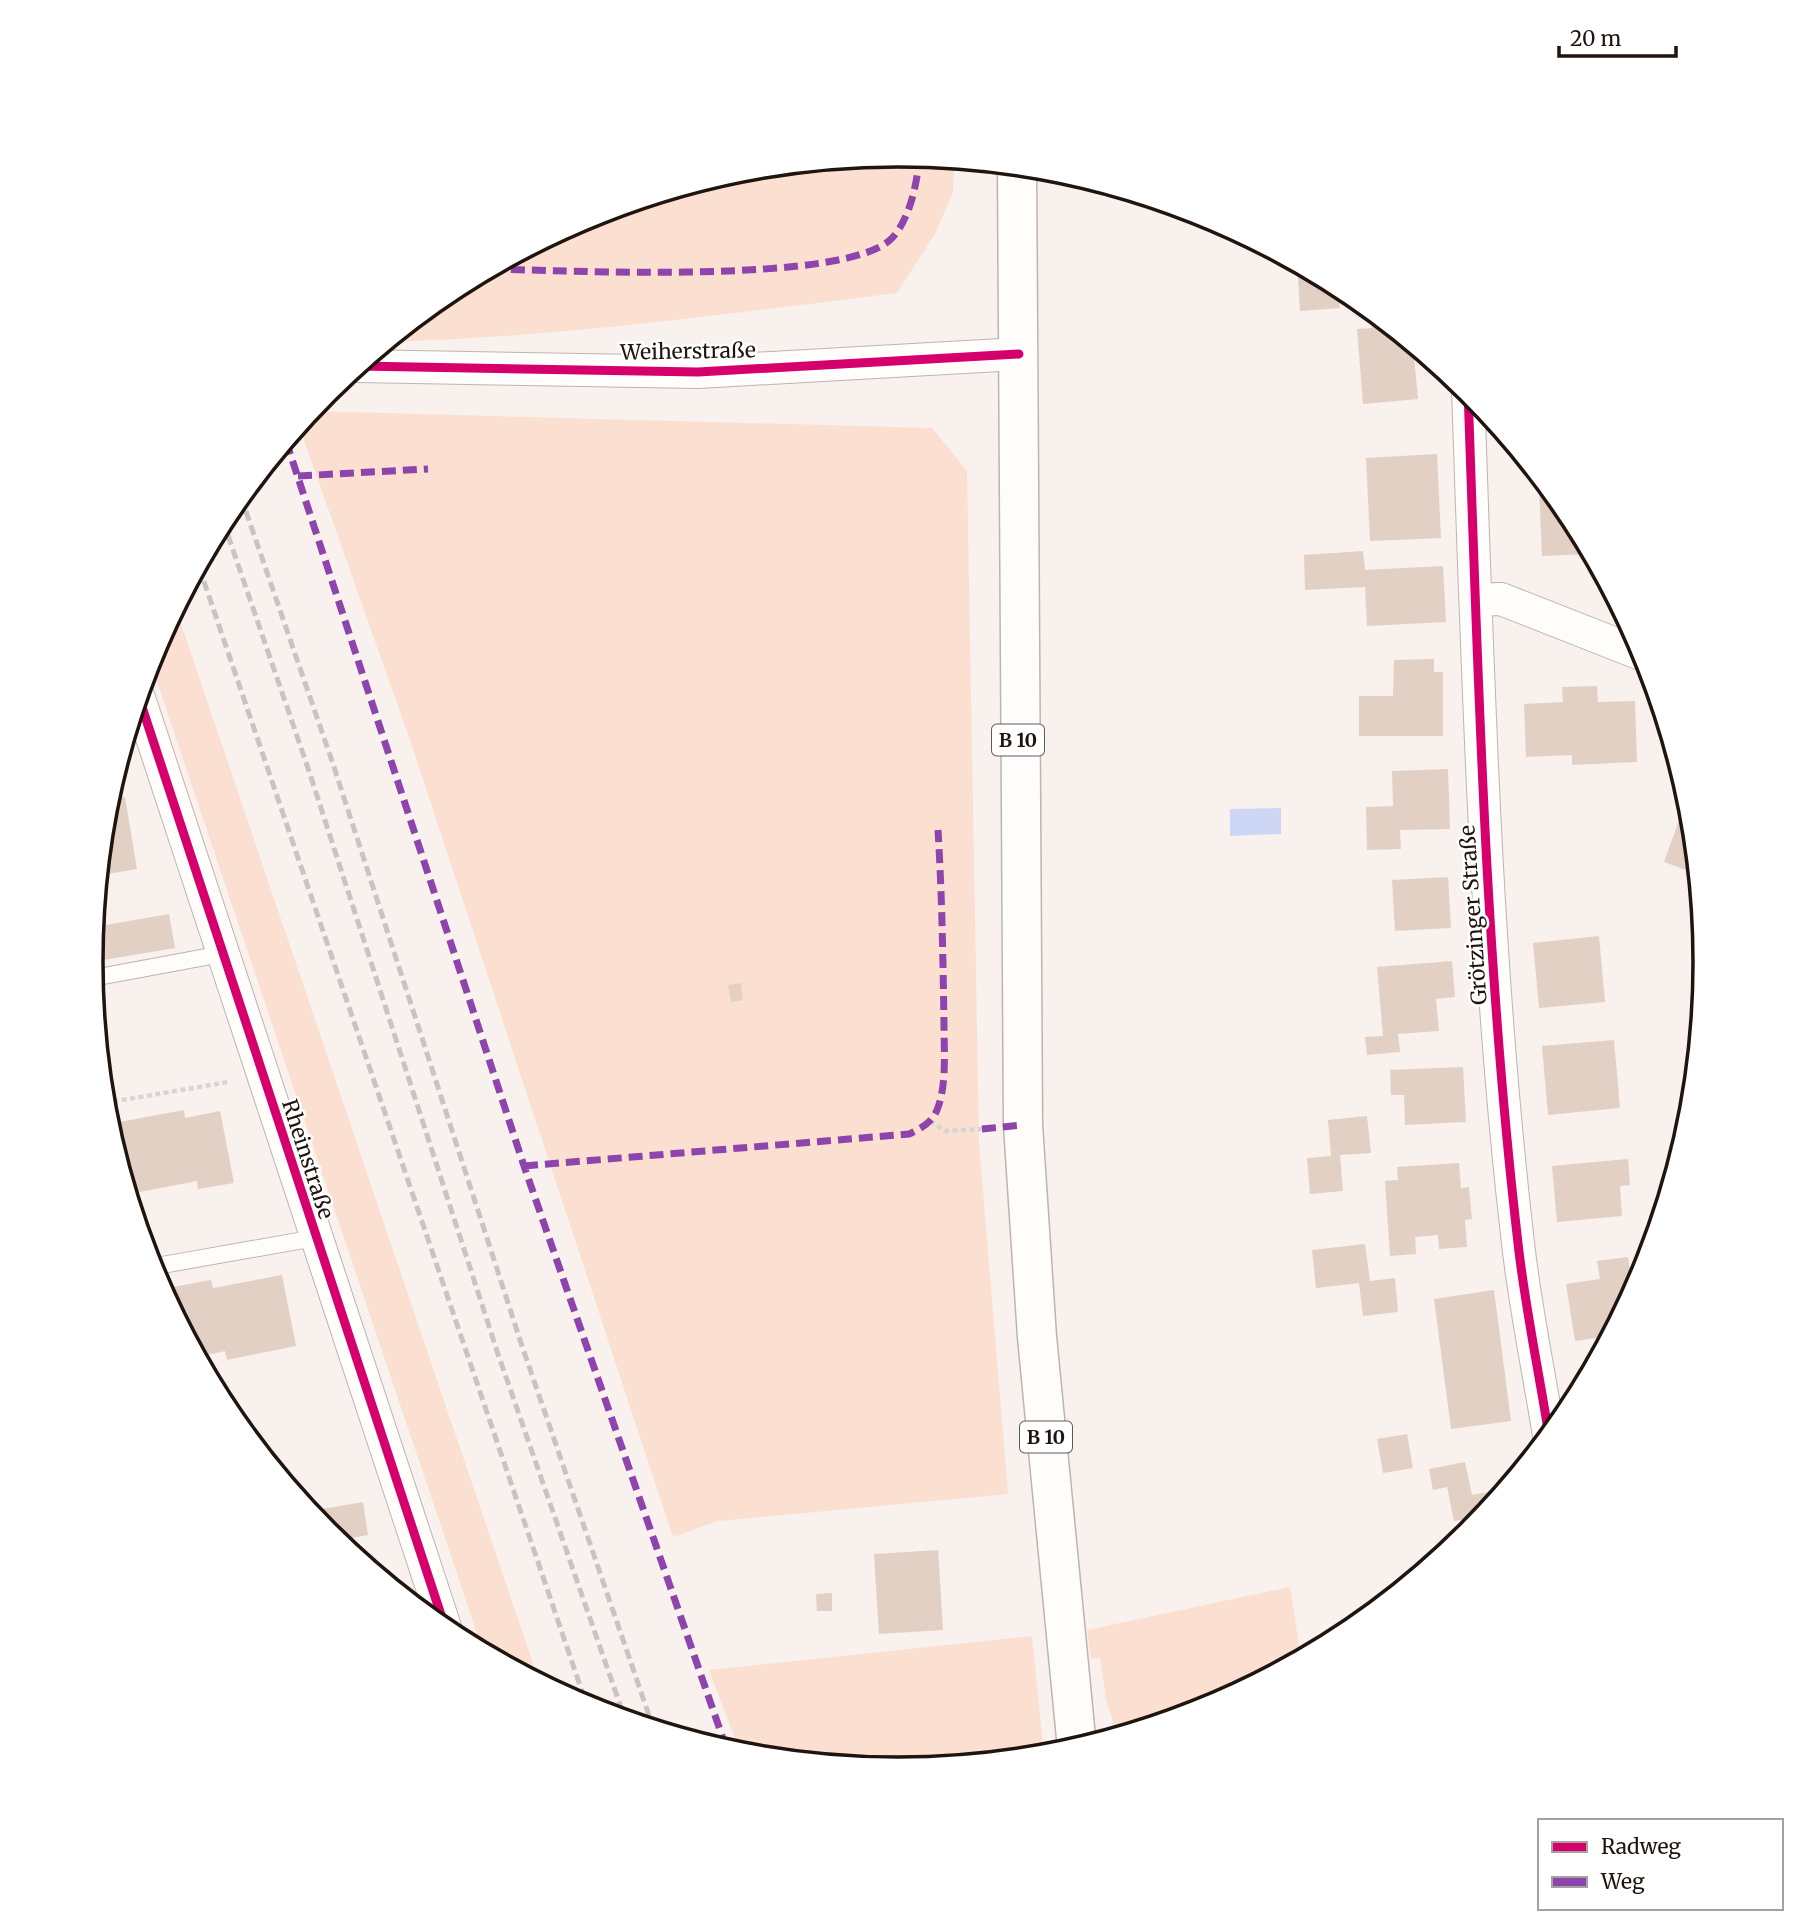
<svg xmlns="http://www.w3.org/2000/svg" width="1797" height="1924" font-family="Merriweather,serif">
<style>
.green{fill:#fbdfd0}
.water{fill:#cdd6f5}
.building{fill:#e2d0c5}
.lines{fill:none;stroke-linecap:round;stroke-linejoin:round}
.service-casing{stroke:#bdb4af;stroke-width:18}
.minor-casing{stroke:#bdb4af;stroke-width:34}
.primary-casing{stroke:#bdb4af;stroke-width:41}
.path{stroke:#d7d4d3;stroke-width:4.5;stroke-dasharray:5 3.5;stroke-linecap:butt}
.service{stroke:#fefdfc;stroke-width:16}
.minor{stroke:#fefdfc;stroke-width:32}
.primary{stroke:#fefdfc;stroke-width:38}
.rail{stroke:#c7c5c3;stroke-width:5;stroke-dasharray:10 5;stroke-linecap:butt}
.quiet{stroke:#8e44ad;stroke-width:7;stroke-dasharray:14 7;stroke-linecap:butt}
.cycleway-casing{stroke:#fff;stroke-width:13}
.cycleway{stroke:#d6006c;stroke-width:9}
.labels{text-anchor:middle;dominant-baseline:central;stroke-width:5;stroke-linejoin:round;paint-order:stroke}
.shield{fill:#fff;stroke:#625a56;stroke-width:2}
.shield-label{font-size:19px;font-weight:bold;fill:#1f140e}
.street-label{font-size:21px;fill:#1f140e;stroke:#fff}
.rim{fill:none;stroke:#1f140e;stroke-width:3.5}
</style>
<rect width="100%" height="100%" fill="#f8f1ed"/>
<!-- green -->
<path class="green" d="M899 155 954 160 953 192 935 234 897 293C727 314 558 337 387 342L450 290 590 216 741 170Z
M311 411 932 428 967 471 979 1141 1008 1494 718 1521 673 1537 410 740 299 426Z
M176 609 502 1572 539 1681 483 1651 150 661Z
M1290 1587 1301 1658 1207 1708 1117 1735 1106 1699 1100 1658 1091 1659 1087 1630Z
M1032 1636 1044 1755 898 1769 741 1754 709 1670Z"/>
<!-- water -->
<path class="water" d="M1281 808V834L1230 836V809Z"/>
<!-- building -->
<path class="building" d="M1297 264 1338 286 1340 308 1300 311Z
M1371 310 1413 345 1418 399 1363 404 1357 329 1372 328Z
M1437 454 1441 538 1370 541 1366 458Z
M1547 485 1570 514 1591 554 1542 556 1539 486Z
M1363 551 1365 570 1443 566 1446 622 1367 626 1365 587 1305 590 1304 555Z
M1434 659V672H1443V736H1359V696H1393L1394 660Z
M1597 686 1598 702 1635 701 1637 762 1572 765V755L1526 757 1524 704 1563 702 1562 687Z
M1448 769 1450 829 1400 830 1401 849 1367 850 1366 807 1393 806 1392 771Z
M1688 795 1691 805 1697 874 1664 862Z
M125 797 137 869 101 875 108 800Z
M1448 877 1451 928 1395 931 1392 880Z
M169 914 175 948 91 962 94 927Z
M1599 936 1605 1002 1539 1008 1533 943Z
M1452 961 1455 997 1436 999 1439 1031 1398 1034 1400 1052 1367 1055 1365 1037 1383 1036 1377 967Z
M741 983 743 1000 731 1002 728 985Z
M1614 1040 1620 1108 1548 1115 1542 1046Z
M1463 1067 1466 1122 1405 1125 1404 1095H1391L1390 1070Z
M184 1110 185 1118 220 1111 234 1183 198 1189 197 1181 129 1194 110 1133 115 1132 114 1123Z
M1367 1116 1371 1153 1340 1155 1343 1191 1310 1194 1307 1158 1331 1156 1328 1120Z
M1628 1159 1630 1185 1620 1186 1622 1216 1557 1222 1552 1166Z
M1459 1163 1461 1188 1469 1187 1472 1219 1465 1220 1467 1247 1439 1249 1438 1235 1415 1237 1416 1254 1390 1256 1385 1181 1398 1180 1397 1167Z
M1365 1244 1370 1281 1395 1278 1398 1312 1363 1316 1359 1283 1316 1288 1312 1250Z
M1628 1257 1633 1293 1610 1336 1575 1341 1566 1284 1600 1279 1597 1261Z
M282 1275 296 1346 227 1360 225 1351 198 1357 162 1289 211 1280 213 1288Z
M1494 1290 1511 1421 1451 1429 1434 1299Z
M1407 1434 1413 1468 1383 1473 1377 1439Z
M1465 1462 1472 1495 1505 1489 1471 1531 1468 1519 1454 1521 1447 1487 1433 1490 1429 1469Z
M363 1502 368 1535 352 1538 337 1541 310 1511Z
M938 1550 943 1630 879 1634 874 1554Z
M390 1570 393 1587 375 1572Z
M832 1593V1611H817L816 1594Z"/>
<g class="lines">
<!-- service casing -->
<g class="service-casing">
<path id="service" d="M93 978 222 954
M151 1267 315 1238"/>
</g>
<!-- minor casing -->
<g class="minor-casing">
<path id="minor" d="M358 366 698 372 1019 354
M1468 390C1478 674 1485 960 1518 1243 1525 1307 1539 1372 1549 1436
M1476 600 1501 599 1646 656
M139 698 446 1630"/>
</g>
<!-- primary casing -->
<g class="primary-casing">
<path id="primary" d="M1017 166 1023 1125 1037 1337 1077 1748"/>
</g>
<!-- path -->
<path class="path" d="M105 1103 228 1082
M930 1121 945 1131 982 1129"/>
<!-- service -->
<use href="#service" class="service"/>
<!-- minor -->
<use href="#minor" class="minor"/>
<!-- primary -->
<use href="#primary" class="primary"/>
<!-- rail -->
<path class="rail" d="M241 497 333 764 521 1343 653 1727
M223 521 309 771 497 1351 625 1719
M199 567 587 1706"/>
<!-- quiet -->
<path class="quiet" d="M490 269C562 270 851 286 893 237 910 218 918 181 919 156
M286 441 524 1166 727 1750
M298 476 428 469
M982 1129 1023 1125
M524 1166 909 1134C920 1129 932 1123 937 1110 947 1086 944 1051 944 1025 943 960 942 895 938 830"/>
<!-- cycleway casing -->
<g class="cycleway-casing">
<path id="cycleway" d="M358 366 698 372 1019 354
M1468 390C1478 674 1485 960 1518 1243 1525 1307 1539 1372 1549 1436
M139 698 446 1630"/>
</g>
<!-- cycleway -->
<use href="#cycleway" class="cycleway"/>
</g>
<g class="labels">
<!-- shield labels -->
<g class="shield">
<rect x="992" y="724.5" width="52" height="31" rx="5"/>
<rect x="1020" y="1421.5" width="52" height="31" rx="5"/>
</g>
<g class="shield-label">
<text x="1018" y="740">B 10</text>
<text x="1046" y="1437">B 10</text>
</g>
<!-- street labels -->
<g class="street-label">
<text transform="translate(688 351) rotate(-1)">Weiherstraße</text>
<text transform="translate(1473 915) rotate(-94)">Grötzinger Straße</text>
<text transform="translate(308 1159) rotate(72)">Rheinstraße</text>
</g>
</g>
<!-- crop -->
<path d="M0 0H1797V1924H0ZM103 962a795 795 0 1 1 1590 0a795 795 0 1 1-1590 0Z" fill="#fff" fill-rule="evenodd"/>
<path class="rim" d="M103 962a795 795 0 1 1 1590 0a795 795 0 1 1-1590 0Z"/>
<!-- legend -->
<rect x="1538" y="1819" width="245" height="91" fill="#ffffff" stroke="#a5a19f" stroke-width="2"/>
<rect x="1552" y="1842" width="35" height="10" fill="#d6006c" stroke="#a5a19f" stroke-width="2"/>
<text x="1601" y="1854" font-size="21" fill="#1f140e">Radweg</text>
<rect x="1552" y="1877" width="35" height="10" fill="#8e44ad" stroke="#a5a19f" stroke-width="2"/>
<text x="1601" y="1889" font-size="21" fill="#1f140e">Weg</text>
<!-- scale -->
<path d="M1559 46v10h117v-10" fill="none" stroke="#1f140e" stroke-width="3.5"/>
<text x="1570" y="46" font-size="21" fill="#1f140e" stroke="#ffffff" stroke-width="5" paint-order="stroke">20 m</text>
</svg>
